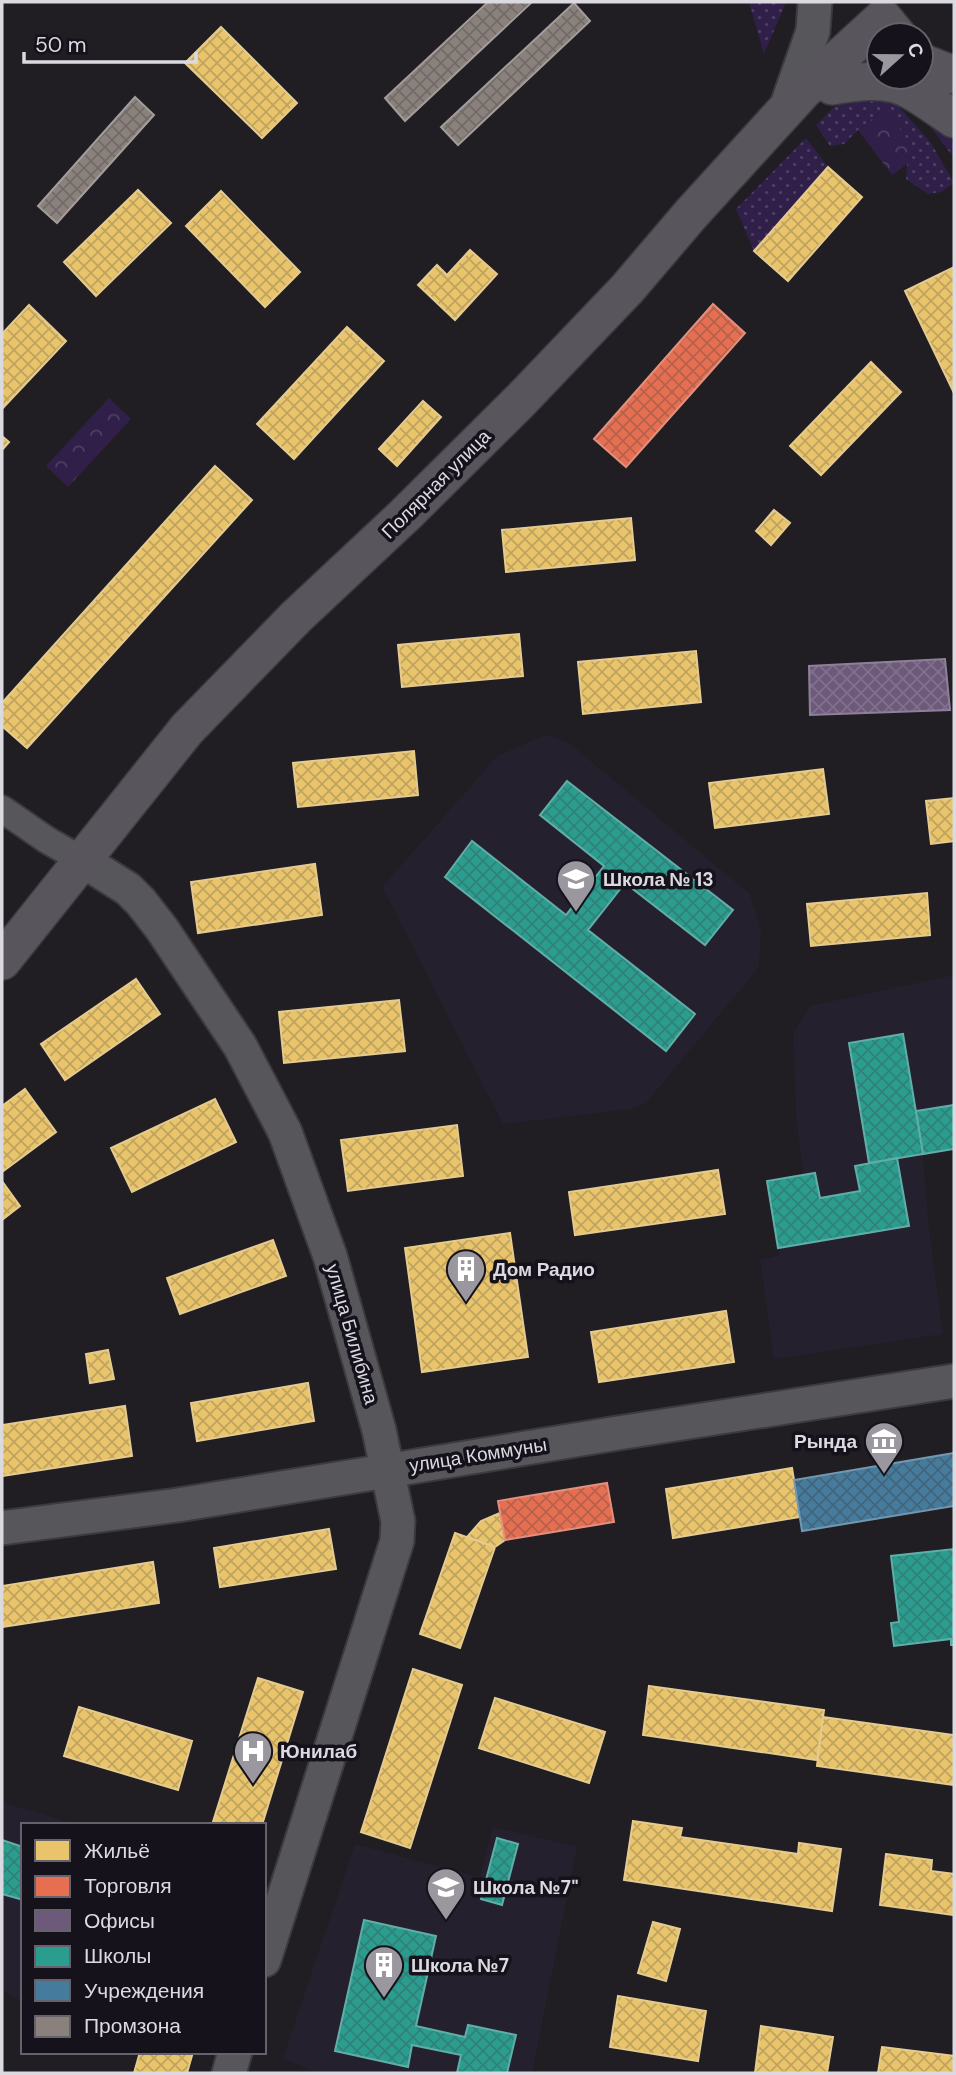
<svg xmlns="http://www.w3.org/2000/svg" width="956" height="2075" font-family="'DM Sans',sans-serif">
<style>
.built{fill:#25202e}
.grass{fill:url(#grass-dots)}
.park{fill:url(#park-crowns)}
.homes{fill:url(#homes-cross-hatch);stroke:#e5cb8e;stroke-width:2}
.shops{fill:url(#shops-cross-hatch);stroke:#e48f7c;stroke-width:2}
.offices{fill:url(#offices-cross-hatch);stroke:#8e8099;stroke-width:2}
.schools{fill:url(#schools-cross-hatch);stroke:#5fafa8;stroke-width:2}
.public{fill:url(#public-cross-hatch);stroke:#7298b1;stroke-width:2}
.industry{fill:url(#industry-cross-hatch);stroke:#a39c9a;stroke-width:2}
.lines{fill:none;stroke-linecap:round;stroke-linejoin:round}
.minor-casing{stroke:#3c3a3f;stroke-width:30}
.tertiary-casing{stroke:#3c3a3f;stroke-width:37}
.secondary-casing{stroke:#3c3a3f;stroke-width:40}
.minor{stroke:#57565a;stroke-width:26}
.tertiary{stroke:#57565a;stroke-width:33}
.secondary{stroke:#58565c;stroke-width:37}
.labels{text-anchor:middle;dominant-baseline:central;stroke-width:7;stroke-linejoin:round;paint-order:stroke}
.street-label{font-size:19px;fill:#dcdae1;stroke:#15121c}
.poi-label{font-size:19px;font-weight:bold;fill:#dcdae1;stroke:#15121c;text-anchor:start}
</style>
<defs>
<pattern id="grass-dots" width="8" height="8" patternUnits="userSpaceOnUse" patternTransform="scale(1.75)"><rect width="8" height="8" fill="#302049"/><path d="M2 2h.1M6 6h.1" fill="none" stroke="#4d4063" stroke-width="1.8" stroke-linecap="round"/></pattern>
<pattern id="park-crowns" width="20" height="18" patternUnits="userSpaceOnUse" patternTransform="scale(1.75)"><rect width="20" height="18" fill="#302049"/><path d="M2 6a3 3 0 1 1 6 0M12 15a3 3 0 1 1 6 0" fill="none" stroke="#4d4063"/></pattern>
<pattern id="homes-cross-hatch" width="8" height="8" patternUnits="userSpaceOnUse" patternTransform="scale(1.75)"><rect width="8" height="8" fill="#e9c46a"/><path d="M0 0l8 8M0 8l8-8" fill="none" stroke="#bfa360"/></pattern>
<pattern id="shops-cross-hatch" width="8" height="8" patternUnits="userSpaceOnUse" patternTransform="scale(1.75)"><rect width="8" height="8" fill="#e76f51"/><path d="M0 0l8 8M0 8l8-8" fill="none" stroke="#b6614d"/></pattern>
<pattern id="offices-cross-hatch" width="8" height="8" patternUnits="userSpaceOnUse" patternTransform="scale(1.75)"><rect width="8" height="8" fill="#6d597a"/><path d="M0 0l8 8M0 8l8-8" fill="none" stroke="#81708d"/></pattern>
<pattern id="schools-cross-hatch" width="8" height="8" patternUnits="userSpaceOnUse" patternTransform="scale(1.75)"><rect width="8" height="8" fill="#2a9d8f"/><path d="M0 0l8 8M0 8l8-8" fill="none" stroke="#318178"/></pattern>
<pattern id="public-cross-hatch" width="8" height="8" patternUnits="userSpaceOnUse" patternTransform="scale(1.75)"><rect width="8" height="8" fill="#457b9d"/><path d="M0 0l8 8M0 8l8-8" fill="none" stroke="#446479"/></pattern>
<pattern id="industry-cross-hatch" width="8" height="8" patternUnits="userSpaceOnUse" patternTransform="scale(1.75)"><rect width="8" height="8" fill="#8a817c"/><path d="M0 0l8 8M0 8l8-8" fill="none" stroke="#716b68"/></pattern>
</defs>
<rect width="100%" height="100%" fill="#201d23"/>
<!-- built -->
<path class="built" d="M545 735 568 742 750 894 761 931 759 967 646 1103 631 1109 503 1124 382 887 497 756Z
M954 975V1149L923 1154 929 1230 943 1334 774 1359 760 1260 779 1255 767 1181 803 1175 796 1114 793 1034 810 1006Z
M2 1802 79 1825H23V2002L2 1991Z
M493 1827 577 1847 532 2073H317L283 2058 355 1844 480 1877Z"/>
<!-- grass -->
<path class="grass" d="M749 2H786L764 54Z
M866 95 894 101 931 143 954 183 941 192 928 194 906 179 907 164 916 151 885 109 858 130 844 144 830 146 816 125 834 107Z
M920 113C943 128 954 128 954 158Z
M806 138 828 167 754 251 736 209Z"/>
<!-- park -->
<path class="park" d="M885 109 916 151 907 164 892 175 858 130Z
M109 398 131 419 68 487 46 466Z"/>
<!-- homes -->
<path class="homes" d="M221 27 297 103 262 138 185 63Z
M828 167 862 197 788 281 754 251Z
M138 190 171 223 96 296 64 262Z
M221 191 300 272 265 307 186 226Z
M470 250 497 274 455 320 418 285 437 265 447 275Z
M954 267V393L905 291Z
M29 305 66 341 2 409V334Z
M347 327 384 361 294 459 257 424Z
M871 362 901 392 821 475 790 446Z
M423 401 441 417 397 466 379 449Z
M2 436 9 442 2 450Z
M215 466 252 500 27 748 2 726V703Z
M774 510 790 523 771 545 756 531Z
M631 518 635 560 506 572 502 530Z
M519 634 523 676 402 687 398 645Z
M696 651 701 702 583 714 578 662Z
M414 751 418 795 298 807 293 763Z
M823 769 829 814 715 828 709 783Z
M954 798V841L931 844 926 801Z
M315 864 322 915 198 933 191 882Z
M927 893 930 935 811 946 807 904Z
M136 979 160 1014 65 1080 41 1044Z
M399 1000 405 1051 284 1063 279 1012Z
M25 1089 56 1132 2 1172V1106Z
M215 1099 236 1142 132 1192 111 1148Z
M457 1125 463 1176 348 1191 341 1140Z
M718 1170 725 1214 575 1235 569 1192Z
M2 1181 20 1206 2 1220Z
M510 1233 528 1357 422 1372 405 1248Z
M273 1240 286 1276 180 1314 167 1278Z
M726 1311 734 1362 599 1382 591 1332Z
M108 1350 114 1379 90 1383 86 1354Z
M308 1383 314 1421 197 1441 191 1403Z
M125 1406 132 1456 2 1476V1425Z
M792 1468 800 1517 673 1538 666 1489Z
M500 1513 505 1540 495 1547 467 1537 481 1521Z
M329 1529 336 1569 220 1587 214 1548Z
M455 1533 495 1547 460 1648 420 1634Z
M153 1562 159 1603 2 1627V1586Z
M413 1669 462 1685 410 1848 361 1832Z
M258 1678 303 1692 262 1825H212Z
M649 1686 824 1710 817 1760 643 1735Z
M495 1698 605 1732 589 1783 479 1748Z
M79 1707 192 1741 178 1790 64 1756Z
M823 1717 954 1735V1785L817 1766Z
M633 1821 682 1828 680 1837 798 1854 799 1843 841 1849 832 1911 624 1880Z
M886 1854 932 1860 931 1871 954 1874V1915L880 1905Z
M653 1922 680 1929 666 1981 638 1973Z
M618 1996 706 2011 698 2061 610 2047Z
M761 2026 833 2037 827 2073H755Z
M882 2047 954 2056V2073H878Z
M140 2052H193L187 2073H134Z"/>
<!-- shops -->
<path class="shops" d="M713 304 745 333 626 467 594 439Z
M607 1483 614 1522 505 1540 498 1501Z"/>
<!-- offices -->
<path class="offices" d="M945 659 950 710 810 715 809 666Z"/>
<!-- schools -->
<path class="schools" d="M567 781 733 910 705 945 625 883 588 930 695 1014 666 1051 445 877 472 841 566 915 604 866 540 815Z
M903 1034 923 1154 869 1163 849 1043Z
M954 1105V1149L923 1154 916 1111Z
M897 1158 909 1226 778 1248 767 1181 815 1173 820 1198 860 1191 855 1166Z
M954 1549V1645H951V1639L894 1646 891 1623 899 1622 891 1556Z
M497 1838 518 1844 502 1905 481 1899Z
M2 1840 23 1847V1900L2 1894Z
M364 1920 436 1936 416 2026 465 2037 468 2025 516 2035 507 2073H457L461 2055 412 2045 408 2067 335 2051Z"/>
<!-- public -->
<path class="public" d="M954 1453V1506L802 1531 794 1480Z"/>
<!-- industry -->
<path class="industry" d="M488 2H532L405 121 385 98Z
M574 3 590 21 458 145 441 127Z
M135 97 154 115 57 223 38 206Z"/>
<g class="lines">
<!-- minor casing -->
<g class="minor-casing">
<path id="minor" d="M2 809 47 840 82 860"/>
</g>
<!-- tertiary casing -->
<g class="tertiary-casing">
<path id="tertiary" d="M785 111 813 31 815 2
M82 860 128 889 141 902 162 929 240 1046 285 1132 330 1256 379 1430 398 1521 397 1541 264 1960
M2 1528 178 1505 618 1433 954 1381
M229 2073 235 2052"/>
</g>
<!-- secondary casing -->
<g class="secondary-casing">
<path id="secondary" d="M921 62 954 75
M832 86C896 75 902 83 954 119
M2 961 187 729 296 617 405 515 521 400 627 289 691 214 803 91 883 18 897 35"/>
</g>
<!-- minor -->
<use href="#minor" class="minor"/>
<!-- tertiary -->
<use href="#tertiary" class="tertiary"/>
<!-- secondary -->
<use href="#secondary" class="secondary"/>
</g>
<!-- icons -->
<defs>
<g id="school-pin" transform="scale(2.0125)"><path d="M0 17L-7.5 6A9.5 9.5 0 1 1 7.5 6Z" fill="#9a989e" stroke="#15121c"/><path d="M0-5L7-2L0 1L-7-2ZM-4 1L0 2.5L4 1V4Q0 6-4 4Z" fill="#fff"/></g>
<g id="building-pin" transform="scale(2.0125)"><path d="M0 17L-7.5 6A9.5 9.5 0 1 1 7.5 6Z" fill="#9a989e" stroke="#15121c"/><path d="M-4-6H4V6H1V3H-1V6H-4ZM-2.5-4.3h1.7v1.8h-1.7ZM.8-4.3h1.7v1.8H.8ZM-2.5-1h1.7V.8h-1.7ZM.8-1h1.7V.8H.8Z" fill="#fff"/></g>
<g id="museum-pin" transform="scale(2.0125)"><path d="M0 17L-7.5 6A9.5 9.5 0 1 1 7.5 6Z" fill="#9a989e" stroke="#15121c"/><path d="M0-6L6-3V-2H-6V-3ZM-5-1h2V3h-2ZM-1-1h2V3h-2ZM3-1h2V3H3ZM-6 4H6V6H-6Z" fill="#fff"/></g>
<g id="hospital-pin" transform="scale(2.0125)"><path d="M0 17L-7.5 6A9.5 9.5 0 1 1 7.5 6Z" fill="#9a989e" stroke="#15121c"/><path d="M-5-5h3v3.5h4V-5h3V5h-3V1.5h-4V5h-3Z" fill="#fff"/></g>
</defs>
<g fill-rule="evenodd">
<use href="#school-pin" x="576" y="879"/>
<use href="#building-pin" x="466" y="1269"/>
<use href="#museum-pin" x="884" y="1441"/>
<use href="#hospital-pin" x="253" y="1751"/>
<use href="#school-pin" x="446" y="1887"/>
<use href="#building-pin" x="384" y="1965"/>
</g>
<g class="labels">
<!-- street labels -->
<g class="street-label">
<text transform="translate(436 484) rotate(-45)">Полярная улица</text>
<text transform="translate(352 1334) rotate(74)">улица Билибина</text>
<text transform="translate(478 1455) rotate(-9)">улица Коммуны</text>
</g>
<!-- poi labels -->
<g class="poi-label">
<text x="603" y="879">Школа № 13</text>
<text x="493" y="1269">Дом Радио</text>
<text x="857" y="1441" text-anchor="end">Рында</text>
<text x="280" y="1751">Юнилаб</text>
<text x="473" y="1887">Школа №7"</text>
<text x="411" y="1965">Школа №7</text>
</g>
</g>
<!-- border -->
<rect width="956" height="2075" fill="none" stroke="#dcdae1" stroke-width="7"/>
<!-- legend -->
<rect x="21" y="1823" width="245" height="231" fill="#15121c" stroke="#65626b" stroke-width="2"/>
<rect x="35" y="1840" width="35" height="21" fill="#e9c46a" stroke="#65626b" stroke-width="2"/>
<text x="84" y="1858" font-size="21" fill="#dcdae1">Жильё</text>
<rect x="35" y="1876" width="35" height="21" fill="#e76f51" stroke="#65626b" stroke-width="2"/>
<text x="84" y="1893" font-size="21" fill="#dcdae1">Торговля</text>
<rect x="35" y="1910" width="35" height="21" fill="#6d597a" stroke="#65626b" stroke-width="2"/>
<text x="84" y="1928" font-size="21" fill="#dcdae1">Офисы</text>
<rect x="35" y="1946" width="35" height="21" fill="#2a9d8f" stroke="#65626b" stroke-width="2"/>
<text x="84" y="1963" font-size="21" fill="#dcdae1">Школы</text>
<rect x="35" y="1980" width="35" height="21" fill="#457b9d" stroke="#65626b" stroke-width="2"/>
<text x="84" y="1998" font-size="21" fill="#dcdae1">Учреждения</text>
<rect x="35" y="2016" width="35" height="21" fill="#8a817c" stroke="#65626b" stroke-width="2"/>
<text x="84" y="2033" font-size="21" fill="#dcdae1">Промзона</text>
<!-- north arrow -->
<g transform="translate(900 56) rotate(69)"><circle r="33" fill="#15121c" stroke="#65626b" stroke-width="2"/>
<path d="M0-5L12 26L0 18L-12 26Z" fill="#9a989e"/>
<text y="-10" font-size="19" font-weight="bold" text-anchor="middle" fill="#dcdae1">С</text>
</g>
<!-- scale -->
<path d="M24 52v10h172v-10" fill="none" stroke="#dcdae1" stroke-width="3.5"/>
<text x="35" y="52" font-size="21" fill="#dcdae1" stroke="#15121c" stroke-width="5" paint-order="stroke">50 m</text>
</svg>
